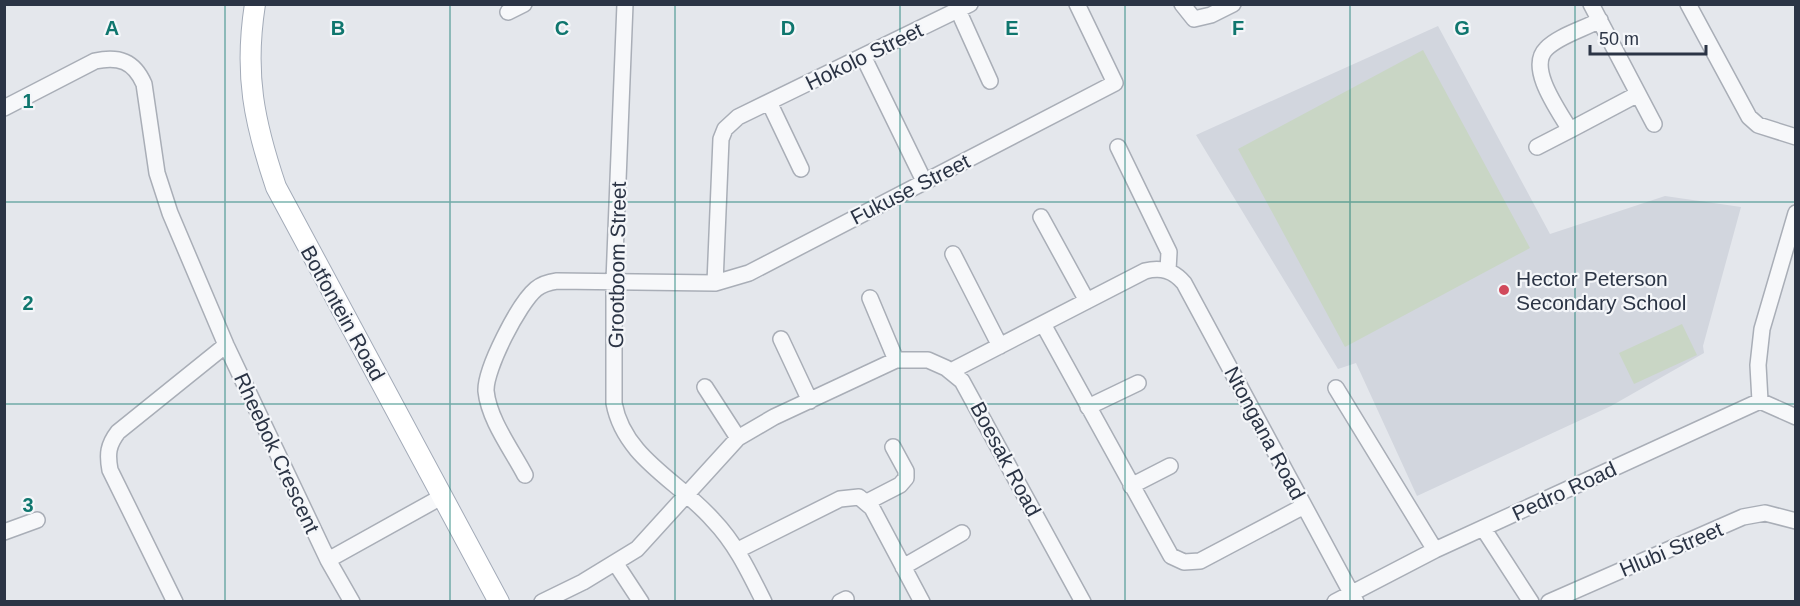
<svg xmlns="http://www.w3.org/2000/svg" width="1800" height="606" font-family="Helvetica,sans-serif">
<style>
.built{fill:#d2d6de}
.pitch{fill:#c9d6c5}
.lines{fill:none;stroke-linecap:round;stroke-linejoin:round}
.minor-casing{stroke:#a9aeb7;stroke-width:18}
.major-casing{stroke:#a3abb8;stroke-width:22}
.minor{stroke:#f7f8fa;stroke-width:15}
.major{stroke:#fff;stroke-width:20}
.grid{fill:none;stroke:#0f766e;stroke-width:1.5;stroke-opacity:0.55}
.poi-dot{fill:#d1495b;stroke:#f4f6f9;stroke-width:2}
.labels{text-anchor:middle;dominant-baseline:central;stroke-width:4.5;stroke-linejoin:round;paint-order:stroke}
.street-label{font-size:21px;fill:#2b3445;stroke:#f4f6f9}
.poi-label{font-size:21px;fill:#2b3445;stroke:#f4f6f9;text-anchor:start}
.grid-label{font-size:20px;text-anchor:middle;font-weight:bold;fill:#0f766e;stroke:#f4f6f9;stroke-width:4.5;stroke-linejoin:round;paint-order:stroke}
</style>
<rect width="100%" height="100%" fill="#e4e7ec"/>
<!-- built -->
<path class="built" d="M1438 26 1550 234 1665 196 1741 207 1703 346 1704 353 1611 406 1417 496 1356 363 1338 369 1196 135Z"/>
<!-- pitch -->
<path class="pitch" d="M1423 50 1530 248 1345 347 1238 149Z
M1682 324 1697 355 1634 384 1619 353Z"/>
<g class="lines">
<!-- minor casing -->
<g class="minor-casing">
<path id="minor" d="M625 4 614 281V403C624 458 679 481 713 520 736 544 749 572 764 602
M1182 4 1194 19 1211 15 1233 4
M1591 4 1654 124
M1688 4 1749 117 1758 125 1796 137
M958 10 990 81
M508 12 524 4
M1600 20C1584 29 1558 36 1546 49 1527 68 1559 111 1570 130L1638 94
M863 56 924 181
M769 102 801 169
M4 108 95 61C119 56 134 61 144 84L157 173 170 213 226 345 328 560 352 602
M1118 147 1169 252 1168 270
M1537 147 1570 130
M1041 217 1087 301
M953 254 1000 346
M715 283 721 139 725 129 738 117 970 4
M870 298 896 360
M1043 324 1171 556 1184 562 1200 561 1304 506
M781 339 810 401
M951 371 1145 271C1161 267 1173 270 1184 283L1356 602
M705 387 738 438
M1336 388 1435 550
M1760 401 1758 365 1762 329 1796 213
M1088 407 1138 383
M525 475C512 450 489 420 486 391 485 369 519 303 536 289 542 284 550 282 557 281L715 283 749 273 1115 83 1077 4
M1131 486 1170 466
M867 502 900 485 906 478V471L893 447
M1483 528 1531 602
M4 532 37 520
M738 550 840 499 859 497 872 508 922 602
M328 560 443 496
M616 564 641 602
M903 567 962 533
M175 602 110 470C107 454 108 445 118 432L226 345
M542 602 583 582 637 549 738 438 774 417 896 360H928L946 368 962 381 1083 602
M840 602 846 599
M1335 602 1435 550 1760 401 1796 417
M1549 602 1743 517 1765 513 1796 521"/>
</g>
<!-- major casing -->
<g class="major-casing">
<path id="major" d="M255 4C244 74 254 122 276 187L499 602"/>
</g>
<!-- minor -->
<use href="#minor" class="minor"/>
<!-- major -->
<use href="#major" class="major"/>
</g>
<!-- grid -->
<path class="grid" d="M225 4V602M450 4V602M675 4V602M900 4V602M1125 4V602M1350 4V602M1575 4V602M4 202H1796M4 404H1796"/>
<!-- markers -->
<circle class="poi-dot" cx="1504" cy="290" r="6"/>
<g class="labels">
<!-- street labels -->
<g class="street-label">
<text transform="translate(864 56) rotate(-26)">Hokolo Street</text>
<text transform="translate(910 189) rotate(-27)">Fukuse Street</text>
<text transform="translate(617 265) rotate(-89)">Grootboom Street</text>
<text transform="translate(343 313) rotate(61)">Botfontein Road</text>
<text transform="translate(1265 433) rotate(62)">Ntongana Road</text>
<text transform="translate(277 453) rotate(65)">Rheebok Crescent</text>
<text transform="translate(1006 459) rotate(62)">Boesak Road</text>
<text transform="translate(1564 491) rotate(-25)">Pedro Road</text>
<text transform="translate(1671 549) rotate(-23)">Hlubi Street</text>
</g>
<!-- poi labels -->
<g class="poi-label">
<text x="1516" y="278">Hector Peterson<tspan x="1516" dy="24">Secondary School</tspan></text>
</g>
</g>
<g class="grid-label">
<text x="112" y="35">A</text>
<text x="338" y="35">B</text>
<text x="562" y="35">C</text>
<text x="788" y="35">D</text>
<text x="1012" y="35">E</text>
<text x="1238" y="35">F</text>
<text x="1462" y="35">G</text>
<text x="28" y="108">1</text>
<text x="28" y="310">2</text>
<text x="28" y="512">3</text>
</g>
<!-- border -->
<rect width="1800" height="606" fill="none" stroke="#2b3445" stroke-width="12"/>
<!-- scale -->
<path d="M1590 45v9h116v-9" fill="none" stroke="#2b3445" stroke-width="3"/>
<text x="1599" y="45" font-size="18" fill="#2b3445" stroke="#f4f6f9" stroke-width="4.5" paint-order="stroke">50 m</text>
</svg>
